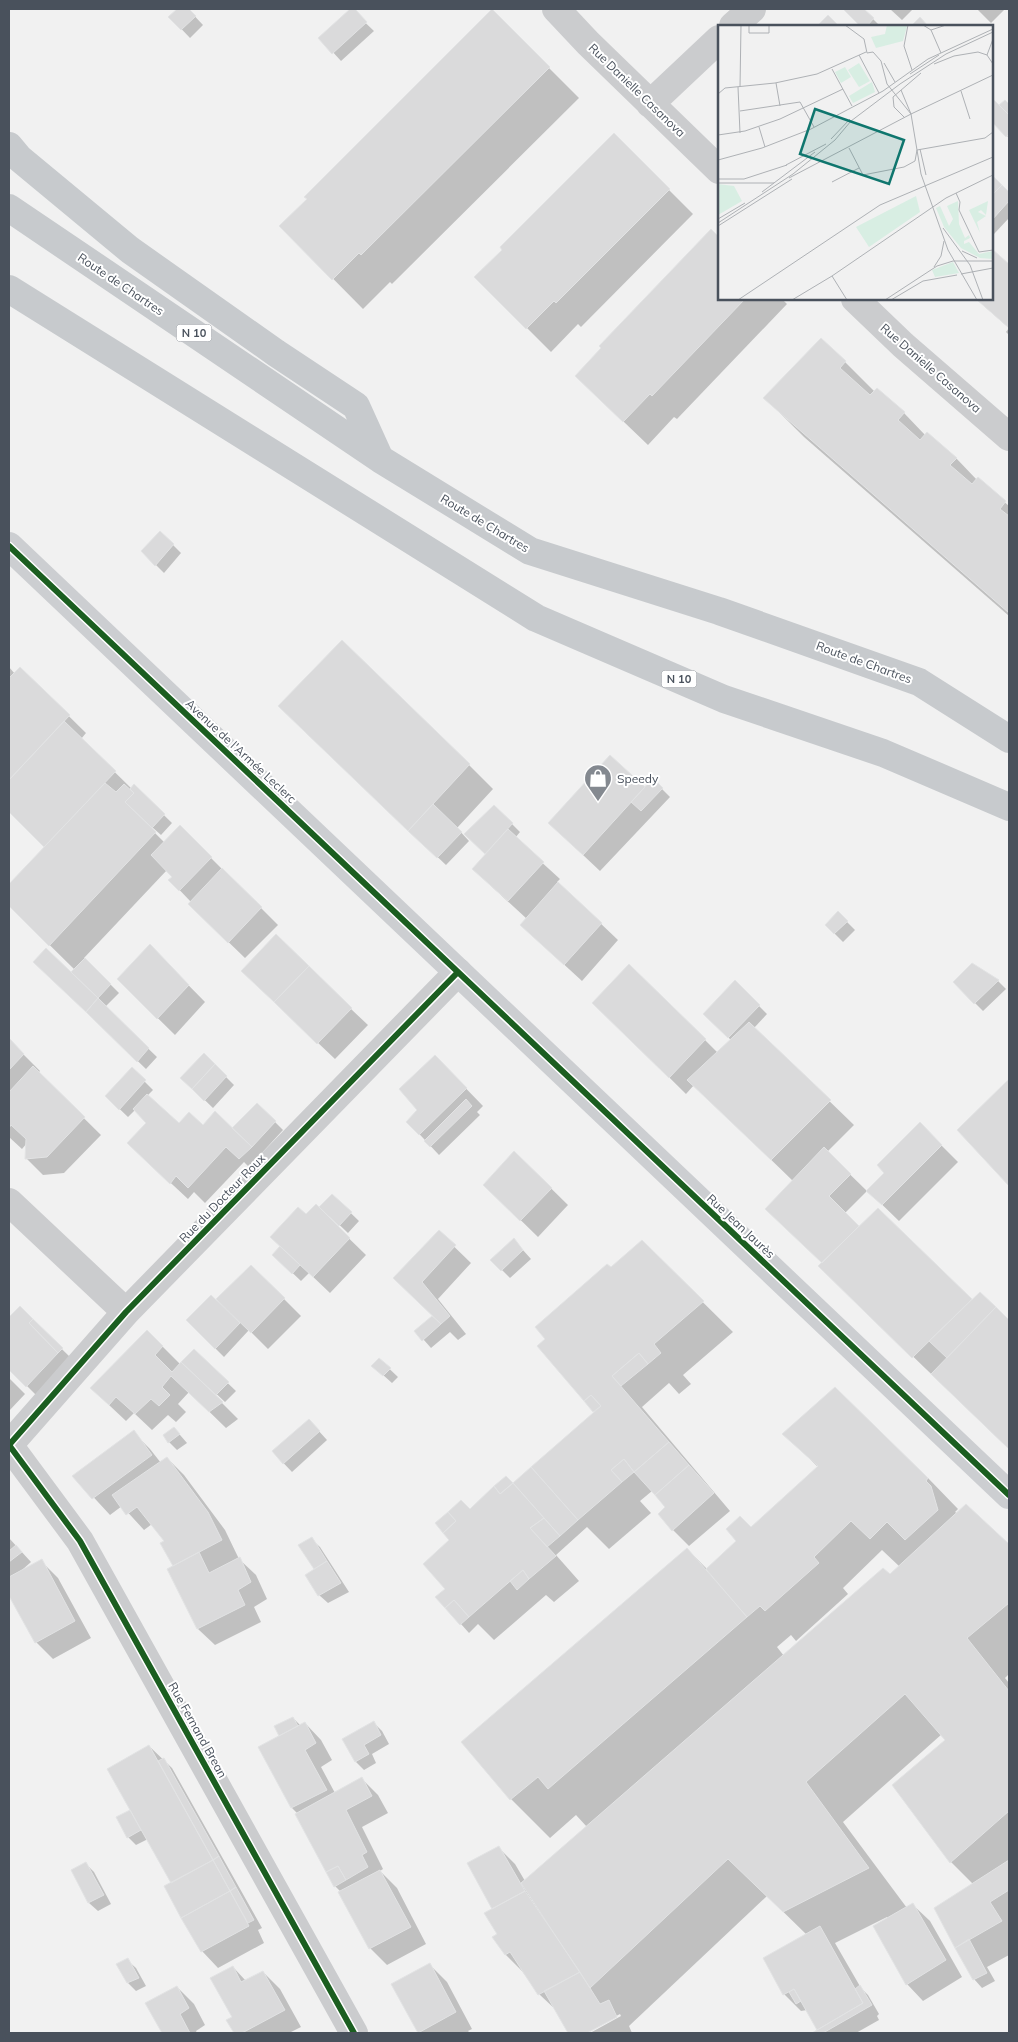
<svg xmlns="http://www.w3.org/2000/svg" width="1018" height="2042" font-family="Mulish,sans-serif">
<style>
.shadow{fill:#0003;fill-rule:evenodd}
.building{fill:#dadadb;stroke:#e2e3e4}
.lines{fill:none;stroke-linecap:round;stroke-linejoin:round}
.street{stroke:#cbccce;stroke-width:28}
.secondary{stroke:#ccced1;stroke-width:28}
.primary{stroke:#c7cacd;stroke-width:28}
.cycleway-casing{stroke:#fff;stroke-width:9}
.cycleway{stroke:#1b5e20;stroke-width:6}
.labels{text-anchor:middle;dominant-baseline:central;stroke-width:4;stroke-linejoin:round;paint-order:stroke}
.shield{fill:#fff;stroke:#80858d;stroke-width:1}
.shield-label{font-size:11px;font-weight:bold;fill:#49515c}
.street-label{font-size:12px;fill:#49515c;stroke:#fff}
.poi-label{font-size:12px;fill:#49515c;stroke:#fff;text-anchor:start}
.inset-road{fill:none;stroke:#aeb1b5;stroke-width:1}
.view{fill:#0f766e;fill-opacity:0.15;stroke:#0f766e;stroke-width:2.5}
.inset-edge{fill:none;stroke:#49515c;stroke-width:2.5}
</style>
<rect width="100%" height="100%" fill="#f1f1f1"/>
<!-- shadow -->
<path class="shadow" d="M179 9H188L203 25 190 38 170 17Z
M351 9 374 31 341 61 320 38Z
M847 9H863L880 26H862L846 10Z
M890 9H913L902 20Z
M977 9H1005L991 23Z
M492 11 579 98 392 284 390 282 363 309 281 226Z
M992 99 999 107 1005 101 1009 106V138L992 120Z
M614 135 693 214 581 327 578 324 551 352 476 277Z
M992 176 1009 194V218L994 234 992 231Z
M711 231 719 238V299H782L787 304 677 419 674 417 648 445 601 400Z
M992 250 1009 266V335L1006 332 1009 328 976 299H992Z
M845 362 875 392 904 413 926 436 956 458 977 480 978 479 1009 506V616L804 437 765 398Z
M160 532 181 553 164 573 156 565Z
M9 667 15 674 20 668 86 733 81 739 132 789 134 786 172 823 161 835 152 827 151 829 165 843 180 827 278 925 245 958 189 904 191 902 170 880 173 878 167 870 84 958 119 993 105 1007 157 1057 146 1069 35 962 72 974 75 970 9 905V886L46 847 9 810Z
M303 730 469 765 493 789 457 828 469 841 446 865Z
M653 780 670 797 600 871 567 840 645 789Z
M494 806 520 832 515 838 560 879 557 882 618 940 582 981 521 925 527 919 490 885 487 854 466 834Z
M838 913 855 930 843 942 826 925Z
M150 946 205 1002 175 1035 118 979Z
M998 981 1006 989 983 1011 954 982Z
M735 982 767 1014 754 1028 854 1125 827 1152 867 1191 845 1213 860 1228 878 1210 973 1301 980 1294 1009 1321V1449L844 1290 823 1264 793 1181 694 1085 686 1094 594 1003 705 1040 718 1053 731 1040 704 1014Z
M259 987 351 1009 368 1025 335 1059Z
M9 1040 40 1071 38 1073 101 1135 64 1173 43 1175 26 1158 27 1143 22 1149 9 1137Z
M204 1055 234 1085 213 1108 182 1078Z
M132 1069 153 1090 147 1096 179 1124 232 1130 257 1104 283 1130 259 1156 267 1164 257 1175 244 1162 205 1203 194 1192 188 1199 145 1159 147 1123 135 1110 128 1117 106 1096Z
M452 1074 483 1106 477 1112 480 1115 439 1155 408 1122Z
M1009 1081V1184L959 1130Z
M920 1124 958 1162 899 1221 868 1191 886 1173Z
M514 1152 568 1205 538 1237 501 1201Z
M332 1195 359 1221 348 1233 330 1216 328 1218 366 1255 330 1293 309 1273 301 1281 282 1263V1247L306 1215 319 1208Z
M439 1232 471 1263 438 1299 466 1334 458 1340 450 1332 431 1348 416 1331 434 1316 395 1278Z
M514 1240 531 1259 510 1278 492 1260Z
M642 1242 733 1332 683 1375 691 1384 679 1394 669 1383 642 1407 730 1511 689 1546 673 1530 666 1508 652 1491 640 1501 651 1513 609 1549 587 1527 556 1555 579 1581 554 1602 546 1595 494 1640 478 1624 469 1633 437 1597 446 1589 451 1540 470 1510 513 1484 595 1412 538 1346 547 1339 611 1269Z
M251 1266 301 1316 268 1349 249 1330 224 1357 187 1320 216 1301Z
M20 1308 70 1357 43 1402 9 1368V1346L11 1344 9 1342V1319Z
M147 1331 181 1365 194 1351 236 1391 225 1402 209 1387 208 1389 238 1419 226 1428 189 1392 178 1404 186 1412 176 1422 168 1415 152 1430 134 1413 126 1421 109 1405 92 1388Z
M379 1359 398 1377 392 1383 373 1366Z
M9 1378 25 1394 9 1411Z
M174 1428 187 1443 177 1450 169 1442Z
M317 1429 327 1440 292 1472 273 1452Z
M133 1432 150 1449 161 1463 167 1458 184 1475 225 1530 239 1559 256 1575 267 1599 254 1607 261 1622 215 1645 198 1629 169 1570 175 1566 166 1541 152 1524 144 1530 122 1506 110 1515 74 1476Z
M784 1434 928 1478 958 1509 955 1512 958 1514 966 1506 1009 1546V1674L1005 1678 1009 1683V1955L987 1967 995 1981 982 1988 974 1979 936 1908 973 1884 951 1862 947 1740 942 1734 843 1822 907 1908 913 1905 930 1921 962 1977 923 2001 907 1984 887 1917 835 1943 861 1988 868 1995 879 2014 877 2016 879 2020 856 2033H814L819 2030 807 2010 801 2011 784 1994 765 1959 807 1935 767 1896 629 2026 632 2033H590L621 2016 620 2014 585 2033H569L556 2010 539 1994 522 1971 505 1954 493 1910 499 1848 515 1864 525 1881 587 1827 576 1815 550 1838 511 1799 463 1743 687 1549 707 1569 818 1467ZM882 1550 900 1567 784 1656 777 1647 791 1635 796 1641 848 1594 843 1588Z
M9 1538 31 1562 22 1570 41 1561 58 1578 91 1638 53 1659 36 1642 9 1593Z
M311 1539 320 1547 349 1592 328 1603 319 1595 315 1570 300 1546Z
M293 1718 301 1726 305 1723 321 1740 332 1760 321 1767 335 1793 362 1779 378 1795 388 1813 362 1827 383 1869 380 1871 397 1888 426 1944 387 1965 370 1948 341 1892 335 1886 298 1814 292 1808 260 1747 281 1736Z
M374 1723 382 1731 389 1744 372 1754 376 1763 364 1770 356 1762Z
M149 1746 172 1768 262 1928 258 1930 264 1943 218 1968 202 1951 172 1883 148 1839 136 1845 128 1837 130 1811 134 1815Z
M86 1864 94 1872 111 1904 98 1911 89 1903 72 1871Z
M127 1960 136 1968 146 1986 136 1991 128 1983Z
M430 1965 447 1982 472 2029 468 2031 470 2033H419L393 1985Z
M233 1967 246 1981 263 1972 280 1989 301 2027 289 2033H235L228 2020 233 2018Z
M177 1987 194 2004 205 2025 196 2031 197 2033H163L147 2004Z"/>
<!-- building -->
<path class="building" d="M177 9H189L196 16 181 30 168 17Z
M350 9H355L367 22 332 54 318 38Z
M492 9 550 67 361 255 359 253 332 280 279 226 307 199 304 197Z
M845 9H864L874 18 867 26H860L844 10Z
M828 15 839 26H817Z
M920 17 928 26H911Z
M992 98 1009 115V134L1006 137 992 122Z
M1005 100 1009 104V115L999 105Z
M614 133 670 189 556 303 554 301 526 329 474 277 502 250 500 247Z
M992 175 1002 185 992 195Z
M1002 185 1009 192V201L992 220V195Z
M711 229 719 237V299H745L652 396 650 394 623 422 575 376 601 348 599 346Z
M992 249 1009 264 1008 327 976 299H992Z
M821 338 846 361 840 368 870 395 877 388 905 412 898 420 920 440 927 432 957 458 950 465 972 484 978 477 1006 501 1000 509 1009 516V613L763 398Z
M160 531 174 544 155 566 141 551Z
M342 640 470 764 408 831 278 706Z
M20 667 70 715 9 780V678Z
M64 721 116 771 44 847 9 812V780Z
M610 755 645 787 583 855 548 823Z
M653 778 663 788 641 811 631 802Z
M105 783 116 792 124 784 134 793 125 802 156 832 49 946 9 906V884Z
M134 784 165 814 152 828 125 802 134 793 130 789Z
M433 804 462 832 437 858 408 831Z
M494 805 513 823 485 854 464 834Z
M180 825 212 857 179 891 168 880 172 877 151 855Z
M508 829 544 862 508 901 472 869Z
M222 868 262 907 228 943 188 904Z
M558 882 602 923 564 965 520 925Z
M838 911 848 921 834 934 825 925Z
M276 934 309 966 274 1002 241 971Z
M150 944 189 985 157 1019 117 979Z
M46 948 98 998 86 1012 33 962Z
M85 958 111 984 98 998 71 972Z
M972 963 999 980 974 1004 953 982Z
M629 964 706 1039 669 1078 592 1003Z
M309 966 352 1008 317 1044 274 1002Z
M735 980 760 1005 728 1038 703 1014Z
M98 998 149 1048 137 1062 86 1012Z
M749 1022 831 1100 771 1160 687 1080Z
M9 1038 24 1054 9 1070Z
M204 1053 215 1064 192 1089 180 1078Z
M435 1055 467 1088 419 1135 406 1122 417 1110 399 1089Z
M215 1064 227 1076 204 1101 192 1089Z
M33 1066 85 1117 47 1157 25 1159 26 1139 11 1125 9 1128V1092Z
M132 1067 146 1080 119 1110 105 1096Z
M1009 1079V1186L957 1130Z
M147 1094 179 1123 189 1112 203 1125 215 1111 252 1147 239 1159 226 1147 188 1188 176 1176 170 1184 127 1143 146 1123 133 1109Z
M466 1099 472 1106 430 1147 424 1141Z
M257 1103 276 1121 252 1147 232 1128Z
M920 1122 942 1145 882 1205 866 1191 884 1173 877 1165Z
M824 1147 851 1174 829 1196 859 1226 822 1263 765 1209Z
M514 1151 552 1188 520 1221 483 1185Z
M332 1194 352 1212 339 1226 319 1207Z
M316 1204 350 1238 313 1277 270 1237 298 1207 306 1214Z
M878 1208 972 1299 912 1358 818 1266Z
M439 1230 456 1245 422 1282 450 1316 441 1324 393 1278Z
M514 1238 523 1250 501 1271 490 1260Z
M642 1240 704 1301 654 1344 661 1353 648 1364 639 1353 612 1376 669 1442 634 1472 624 1459 611 1470 622 1482 578 1520 531 1467 601 1406 591 1395 584 1401 537 1346 545 1339 535 1327 607 1264 611 1267Z
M280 1246 300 1265 292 1274 272 1255Z
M251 1265 285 1298 251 1333 216 1299Z
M980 1292 996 1307 947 1358 929 1341Z
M211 1295 240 1323 215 1349 186 1320Z
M20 1306 33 1319 29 1323 58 1353 26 1387 9 1370V1317Z
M996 1307 1009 1320V1449L931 1374Z
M432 1316 441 1324 422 1341 414 1331Z
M33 1319 63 1348 58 1353 29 1323Z
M147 1330 163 1346 155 1355 172 1372 181 1362 223 1402 209 1412 171 1376 162 1387 170 1395 159 1406 151 1399 135 1414 116 1397 109 1405 90 1388Z
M194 1349 229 1382 216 1395 181 1362Z
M639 1353 648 1364 621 1386 612 1376Z
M379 1358 391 1368 383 1376 371 1366Z
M835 1387 928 1478 926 1481 931 1486 938 1510 905 1540 887 1522 870 1539 851 1521 814 1557 819 1563 765 1611 760 1606 747 1617 706 1569 736 1541 726 1529 740 1516 751 1527 818 1466 782 1434Z
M591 1395 601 1406 593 1412 584 1401Z
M309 1419 320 1431 283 1464 272 1451Z
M174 1427 180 1434 168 1443 163 1435Z
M134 1430 152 1455 92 1499 72 1476Z
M669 1442 689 1465 655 1495 634 1472Z
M167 1457 208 1512 222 1540 173 1566 160 1543 164 1541 137 1507 126 1515 112 1495Z
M624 1459 634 1472 622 1482 611 1470Z
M689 1465 714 1493 672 1531 658 1514 665 1507 655 1495Z
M531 1467 578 1520 560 1536 513 1483Z
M506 1476 513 1483 500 1494 494 1486Z
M513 1483 544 1518 530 1528 556 1556 529 1579 523 1570 469 1617 454 1600 445 1608 435 1597 445 1589 423 1564 449 1540 443 1533 456 1521 448 1512 461 1500 470 1509 494 1486 500 1494Z
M966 1504 1009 1544V1603L967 1638 1009 1691V1811L950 1863 892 1785 945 1740 905 1694 806 1782 869 1868 783 1912 728 1859 590 1988 521 1883 883 1568 890 1574Z
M448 1512 456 1521 443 1533 435 1523Z
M544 1518 560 1536 547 1547 530 1528Z
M312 1537 327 1561 314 1569 298 1545Z
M16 1545 22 1552 9 1562V1551Z
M687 1548 747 1617 548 1789 538 1777 510 1800 461 1742Z
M199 1552 209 1573 240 1557 251 1582 238 1590 245 1605 197 1629 167 1569Z
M42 1559 75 1621 35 1643 9 1596V1577Z
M327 1561 341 1583 318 1596 305 1575Z
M523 1570 529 1579 517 1590 510 1581Z
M454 1600 469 1617 460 1625 445 1608Z
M293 1717 298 1726 279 1736 274 1726Z
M374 1721 381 1735 364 1745 369 1754 355 1762 342 1739Z
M305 1722 316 1743 305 1750 327 1790 291 1808 258 1747Z
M149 1745 213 1860 171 1883 107 1769Z
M164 1758 219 1856 213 1860 158 1761Z
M362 1777 372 1796 346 1810 367 1852 362 1855 368 1867 346 1880 338 1866 326 1872 295 1814Z
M130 1810 141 1830 127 1838 116 1817Z
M499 1846 525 1891 492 1909 467 1863Z
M219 1856 236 1887 230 1891 213 1860Z
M213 1860 230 1891 181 1918 164 1886Z
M1009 1860V1890L990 1902 1002 1921 955 1948 934 1908Z
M86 1862 104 1895 88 1903 71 1870Z
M338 1866 346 1880 334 1887 326 1872Z
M380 1870 411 1927 369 1949 338 1892Z
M236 1887 254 1920 248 1923 230 1891Z
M230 1891 249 1926 201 1952 181 1918Z
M525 1891 580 1972 538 1995 510 1952 505 1955 492 1937 497 1934 484 1913Z
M913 1903 946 1960 906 1985 873 1926Z
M820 1926 863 2003 817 2030 794 1989 783 1995 763 1958Z
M969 1939 987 1973 973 1980 955 1948Z
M128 1958 139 1978 127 1983 116 1964Z
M430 1963 456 2012 418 2033 391 1984Z
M233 1966 241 1982 263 1971 285 2010 242 2033H234L226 2020 232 2017 210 1978Z
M580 1972 600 2004 609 2000 617 2017 587 2033H568L544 1991Z
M860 1985 872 2005 823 2033H812L863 2003 855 1989Z
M177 1986 189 2008 180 2014 190 2033H162L145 2003Z
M794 1989 801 2001 796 2004 789 1992Z"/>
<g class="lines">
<!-- street -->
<path class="street" d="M556 9 588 43 719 170
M733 26 752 9
M650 104 719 39
M855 299 903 345 1009 437
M9 1202 126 1312
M354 2033 80 1541 9 1445 126 1312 458 972"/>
<!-- secondary -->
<path class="secondary" d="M9 546 1009 1495"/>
<!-- primary -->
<path class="primary" d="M9 146 19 158 130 250 276 353 356 406 380 459
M9 208 380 459 530 551 719 611 919 682 1009 739
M9 289 536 618 724 699 883 753 1009 807"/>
<!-- cycleway casing -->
<g class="cycleway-casing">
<path id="cycleway" d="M9 546 1009 1495
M354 2033 80 1541 9 1445 126 1312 458 972"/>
</g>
<!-- cycleway -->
<use href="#cycleway" class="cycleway"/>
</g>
<!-- icons -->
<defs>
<g id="shop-pin" transform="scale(1.4375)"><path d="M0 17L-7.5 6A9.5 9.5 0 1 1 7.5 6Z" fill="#848990" stroke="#fff"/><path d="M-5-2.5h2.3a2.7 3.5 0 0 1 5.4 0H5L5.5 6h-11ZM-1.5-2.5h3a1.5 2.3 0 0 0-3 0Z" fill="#fff"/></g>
</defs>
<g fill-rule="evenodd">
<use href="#shop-pin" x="598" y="778"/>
</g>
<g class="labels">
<!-- shield labels -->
<g class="shield">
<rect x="176.5" y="324.5" width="35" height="17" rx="4"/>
<rect x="661.5" y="670.5" width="35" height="17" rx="4"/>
</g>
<g class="shield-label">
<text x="194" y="333">N 10</text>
<text x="679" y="679">N 10</text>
</g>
<!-- street labels -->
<g class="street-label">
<text transform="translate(637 90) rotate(44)">Rue Danielle Casanova</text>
<text transform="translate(121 284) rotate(34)">Route de Chartres</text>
<text transform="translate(931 368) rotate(41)">Rue Danielle Casanova</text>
<text transform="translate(485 523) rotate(31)">Route de Chartres</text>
<text transform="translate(864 662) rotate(20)">Route de Chartres</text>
<text transform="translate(241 751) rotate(43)">Avenue de l'Armée Leclerc</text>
<text transform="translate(222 1198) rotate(-46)">Rue du Docteur Roux</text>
<text transform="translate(741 1226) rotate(43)">Rue Jean Jaurès</text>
<text transform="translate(198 1730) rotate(61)">Rue Fernand Brean</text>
</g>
<!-- poi labels -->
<g class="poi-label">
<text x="617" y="778">Speedy</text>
</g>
</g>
<!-- overview -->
<g transform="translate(718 25)">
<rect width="275" height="275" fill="#f1f1f1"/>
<path d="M169 0 189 1 185 16 158 23 153 12 167 9ZM141 38 152 56 141 62 130 45ZM127 42 133 52 123 58 117 47ZM154 57 157 67 135 78 131 71ZM0 159 16 161 24 176 0 190ZM198 171 202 187 151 222 138 202ZM240 176 241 199 247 213 251 210 252 213 246 216V219L251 217 261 229 275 226V234L262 233 243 223 226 202 218 183 222 181 231 201 235 194 229 181ZM270 176 268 190 263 185 260 187 268 191 259 197 262 208 251 185ZM235 237 241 248 217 252 214 245Z" fill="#d8eee3"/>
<path class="inset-road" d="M31 0V8H51V0M127 0 146 14 149 28 155 27M190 0 186 21 194 45M205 0 213 5 223 28M213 5 228 0M155 27 163 36 169 59 193 89 203 149 230 225 259 275M141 30 161 68M269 30 275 14M166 38 177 57M216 39 236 31 260 27 269 30 275 39M114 44 134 81M192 49 221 30M58 58 62 81M20 62 22 108M22 62 23 0M183 65 193 89M243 66 252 94M0 69 7 63 57 58 99 49 148 27M22 86 82 77 96 102M187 93 176 82 175 72 203 48M41 102 47 122M0 110 27 106 62 94 125 64M113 114 132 94M131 123 145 150 186 142 197 136 199 125 267 113 275 107M202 124 208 150M0 135 44 123 93 104 165 66 210 34 275 4M68 140 108 119M71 153 193 89 275 50M0 154H26L69 140M114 157 141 143M0 158H56M44 167 97 127M238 168 242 177 241 185 261 227 275 225M0 194 27 178M0 198 75 149 117 115 133 96 182 59 228 29 275 7M0 201 74 154M225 203 252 240 265 275M244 226 259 233M235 236H275M216 242 223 231 226 216M243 249 275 243M114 251 129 275M20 275 162 180 275 132M74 275 114 251 228 173 275 150M167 275 219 241 235 236M173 275 205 256 239 250"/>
<path class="view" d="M97 84 186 115 171 159 82 129Z"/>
<rect width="275" height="275" class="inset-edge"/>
</g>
<!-- border -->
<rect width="1018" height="2042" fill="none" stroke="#49515c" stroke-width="20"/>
</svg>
